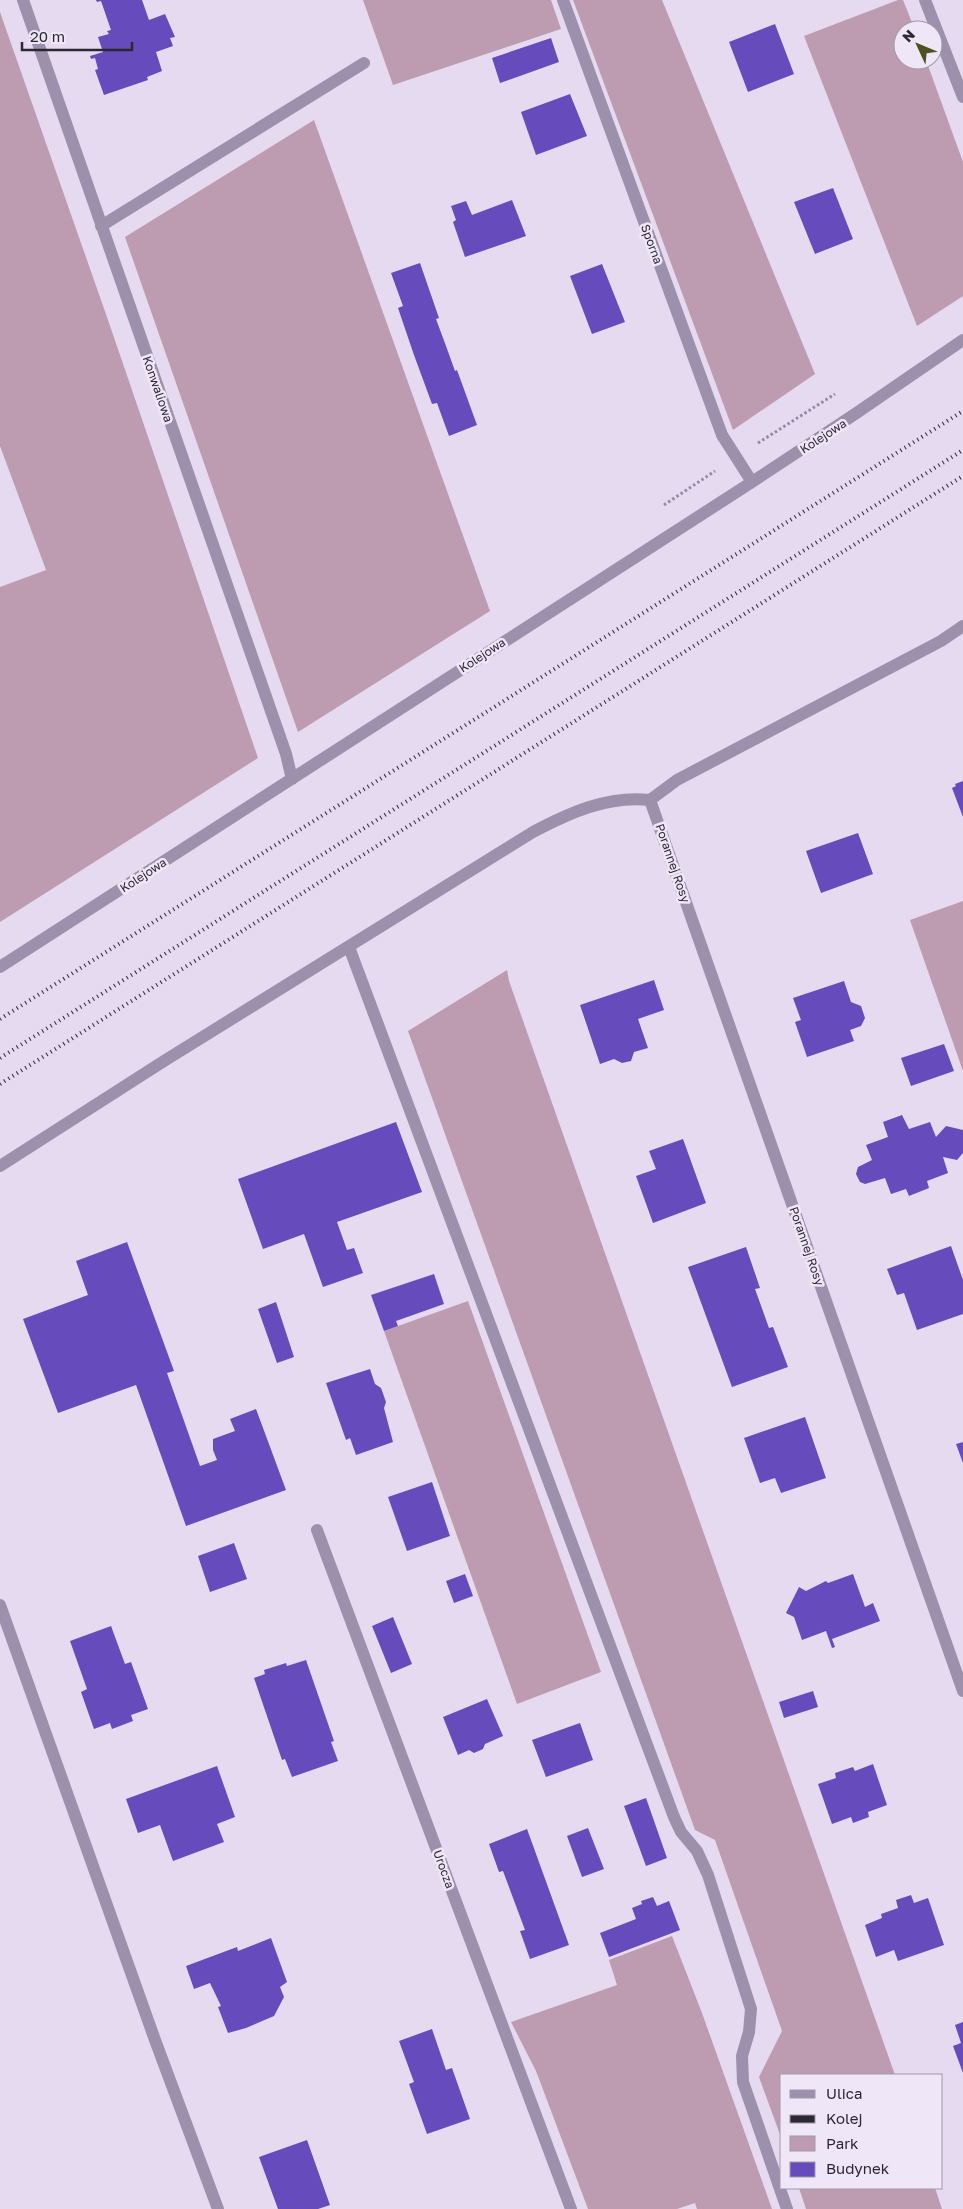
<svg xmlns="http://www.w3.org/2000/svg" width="963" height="2209" font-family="'Golos Text',sans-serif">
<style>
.green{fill:#bd9cb2}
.building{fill:#664bbc}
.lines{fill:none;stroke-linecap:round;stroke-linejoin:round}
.path{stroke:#9689a8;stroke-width:3;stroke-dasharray:2.5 2.5;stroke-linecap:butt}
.minor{stroke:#9c90ac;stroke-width:12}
.rail{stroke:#2b2733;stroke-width:4;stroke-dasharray:1 4;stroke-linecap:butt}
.labels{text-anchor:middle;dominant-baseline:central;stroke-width:5;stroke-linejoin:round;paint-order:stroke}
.street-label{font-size:12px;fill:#2b2733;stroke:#efe6f7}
</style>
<rect width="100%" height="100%" fill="#e5daef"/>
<!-- green -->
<path class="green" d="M363 0H551L561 29 393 85Z
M573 0H662L815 374 733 430Z
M898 0H903L915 30H903V60H926L963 162V296L917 326 804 36Z
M0 12 108 320 258 758 0 922V587L46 570 0 446Z
M314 120 490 611 298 732 125 237Z
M963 901V1071L910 920Z
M507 970 509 981 895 2075H782V2140L759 2077 782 2031 715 1840 695 1830 408 1031Z
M468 1301 601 1672 517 1704 384 1331Z
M672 1936 702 2013 772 2209H697L695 2203 677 2209H588L536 2071 511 2022 617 1985 609 1960Z
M799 2188H935L942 2209H806Z"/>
<!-- building -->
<path class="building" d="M96 0H142L149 20 165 14 175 37 170 38 173 46 156 52 162 71 147 77 148 80 104 95 95 70 98 69 95 58 91 59 90 56 103 52 98 37 109 34 107 31 111 30 101 1 97 2Z
M775 24 794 74 748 92 729 42Z
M551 38 559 62 500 83 492 58Z
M570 94 587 136 536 155 521 112Z
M833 188 853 239 815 254 794 202Z
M512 200 526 236 465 257 453 222 456 220 451 206 466 201 472 215Z
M420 263 439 318 436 319 446 346 455 371 457 370 477 425 449 436 437 403 432 404 414 355 398 308 403 306 391 273Z
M602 264 625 322 592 334 570 276Z
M963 781V817L952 788 956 786 955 784Z
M858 833 873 874 821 893 806 851Z
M654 980 664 1010 638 1019 648 1048 634 1052 631 1061 622 1063 614 1059 600 1064 580 1005Z
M844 981 851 1002 861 1006 865 1018 861 1026 850 1030 854 1041 807 1057 795 1022 801 1020 793 998Z
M944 1044 954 1071 911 1086 901 1058Z
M902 1115 909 1129 930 1122 936 1137 946 1126 963 1130V1153L957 1160 943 1157 948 1173 927 1181 929 1188 909 1196 906 1189 891 1194 885 1178 865 1184 860 1182 856 1174 858 1167 872 1160 866 1145 888 1137 883 1122Z
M396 1122 422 1192 337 1222 347 1250 354 1248 363 1273 323 1287 304 1234 263 1249 238 1179Z
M683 1139 706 1203 653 1223 636 1176 656 1169 649 1151Z
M127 1242 174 1371 167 1373 200 1466 217 1460 213 1450V1439L235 1431 230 1419 256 1409 286 1490 186 1526 136 1385 58 1413 23 1319 88 1295 76 1261Z
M951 1246 963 1280V1314L917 1330 904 1293 897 1295 887 1269Z
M746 1247 760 1288 755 1289 769 1328 773 1327 788 1367 732 1387 688 1267Z
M434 1274 444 1304 396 1321 398 1326 384 1331 371 1295Z
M276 1302 294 1357 277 1363 258 1309Z
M370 1369 375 1384 381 1388 386 1402 384 1408 393 1442 356 1455 350 1438 346 1440 326 1383Z
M805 1417 826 1478 781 1493 775 1478 760 1483 744 1438Z
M963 1442V1463L956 1444Z
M432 1482 450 1536 407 1551 388 1497Z
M234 1543 247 1579 210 1592 198 1556Z
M465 1574 473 1596 454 1603 446 1581Z
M853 1574 865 1607 873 1603 880 1621 832 1639 835 1647 832 1648 826 1631 802 1640 794 1617 786 1613 799 1587 806 1591 826 1581 828 1583Z
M393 1617 412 1664 391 1673 372 1626Z
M111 1626 125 1664 131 1662 148 1709 131 1715 133 1721 112 1729 110 1723 94 1729 81 1692 87 1689 70 1641Z
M306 1660 334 1741 331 1742 338 1761 292 1777 285 1759 282 1760 254 1678 265 1674 264 1670 286 1663 287 1666Z
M813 1691 818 1707 784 1718 779 1702Z
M487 1699 503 1736 485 1744 483 1749 474 1753 469 1750 458 1755 443 1717Z
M580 1723 593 1760 546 1777 532 1740Z
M873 1764 887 1805 868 1812 869 1817 853 1823 851 1817 832 1824 818 1784 836 1778 835 1773 853 1767 855 1771Z
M217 1766 235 1817 217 1824 224 1842 173 1861 160 1825 138 1833 126 1799Z
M646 1798 667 1858 646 1866 624 1806Z
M588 1828 604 1869 582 1877 567 1836Z
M527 1829 569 1945 530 1959 520 1931 525 1930 503 1871 499 1872 489 1844Z
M911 1895 914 1903 928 1898 944 1945 898 1961 894 1950 876 1957 865 1925 882 1918 881 1914 898 1908 896 1900Z
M653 1897 657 1906 669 1901 680 1930 609 1957 600 1933 636 1919 632 1908 642 1904 641 1901Z
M271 1938 287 1982 280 1987 284 1997 274 2016 246 2028 228 2033 218 2007 221 2006 210 1983 194 1989 186 1966 237 1947 238 1951Z
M963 2022V2073L953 2046 961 2043 955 2025Z
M432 2029 446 2070 452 2068 470 2119 427 2134 409 2084 414 2082 399 2041Z
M307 2140 330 2205 318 2209H278L259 2157Z"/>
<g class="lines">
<!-- path -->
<path class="path" d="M758 443 835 394
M664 505 715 471"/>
<!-- minor -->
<path class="minor" d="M23 0 286 754 292 779
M563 0 722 435 752 482
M925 0 963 97
M101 226 364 63
M650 800 963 1691
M349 947 674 1817 681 1832 697 1851 708 1875 751 2009 749 2032 742 2056 743 2082 787 2209
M0 967 752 482 855 414 963 340
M0 1166 164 1061 533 832C569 813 608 795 650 800L677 780 941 641 963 626
M317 1530 571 2209
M0 1605 155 2040 218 2209"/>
<!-- rail -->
<path class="rail" d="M0 1019 963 411
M0 1058 963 450
M0 1084 963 476"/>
</g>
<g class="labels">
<!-- street labels -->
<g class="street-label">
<text transform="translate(652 244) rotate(70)">Sporna</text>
<text transform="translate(158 389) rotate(71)">Konwaliowa</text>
<text transform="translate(823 436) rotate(-33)">Kolejowa</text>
<text transform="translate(482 655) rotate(-33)">Kolejowa</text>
<text transform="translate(673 863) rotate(71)">Porannej Rosy</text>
<text transform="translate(143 875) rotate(-33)">Kolejowa</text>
<text transform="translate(807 1246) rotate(71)">Porannej Rosy</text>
<text transform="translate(444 1869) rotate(70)">Urocza</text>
</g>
</g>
<!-- legend -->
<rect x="780" y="2074" width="162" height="115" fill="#efe6f7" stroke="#a19aa9"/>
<rect x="790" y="2090" width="25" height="8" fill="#9c90ac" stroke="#a19aa9"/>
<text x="826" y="2099" font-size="15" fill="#2b2733">Ulica</text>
<rect x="790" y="2115" width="25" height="8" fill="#2b2733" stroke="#a19aa9"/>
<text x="826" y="2124" font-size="15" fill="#2b2733">Kolej</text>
<rect x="790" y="2136" width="25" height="15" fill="#bd9cb2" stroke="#a19aa9"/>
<text x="826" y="2149" font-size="15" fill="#2b2733">Park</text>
<rect x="790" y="2162" width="25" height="15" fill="#664bbc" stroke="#a19aa9"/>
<text x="826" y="2174" font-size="15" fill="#2b2733">Budynek</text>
<!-- north arrow -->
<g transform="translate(918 45) rotate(314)"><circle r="24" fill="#efe6f7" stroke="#a19aa9"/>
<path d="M0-4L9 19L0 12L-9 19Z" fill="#4f5120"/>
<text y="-8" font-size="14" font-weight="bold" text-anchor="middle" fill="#2b2733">N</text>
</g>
<!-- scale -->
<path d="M22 42v8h110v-8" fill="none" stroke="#2b2733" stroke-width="2.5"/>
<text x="30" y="42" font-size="15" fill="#2b2733" stroke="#efe6f7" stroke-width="4" paint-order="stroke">20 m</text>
</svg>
